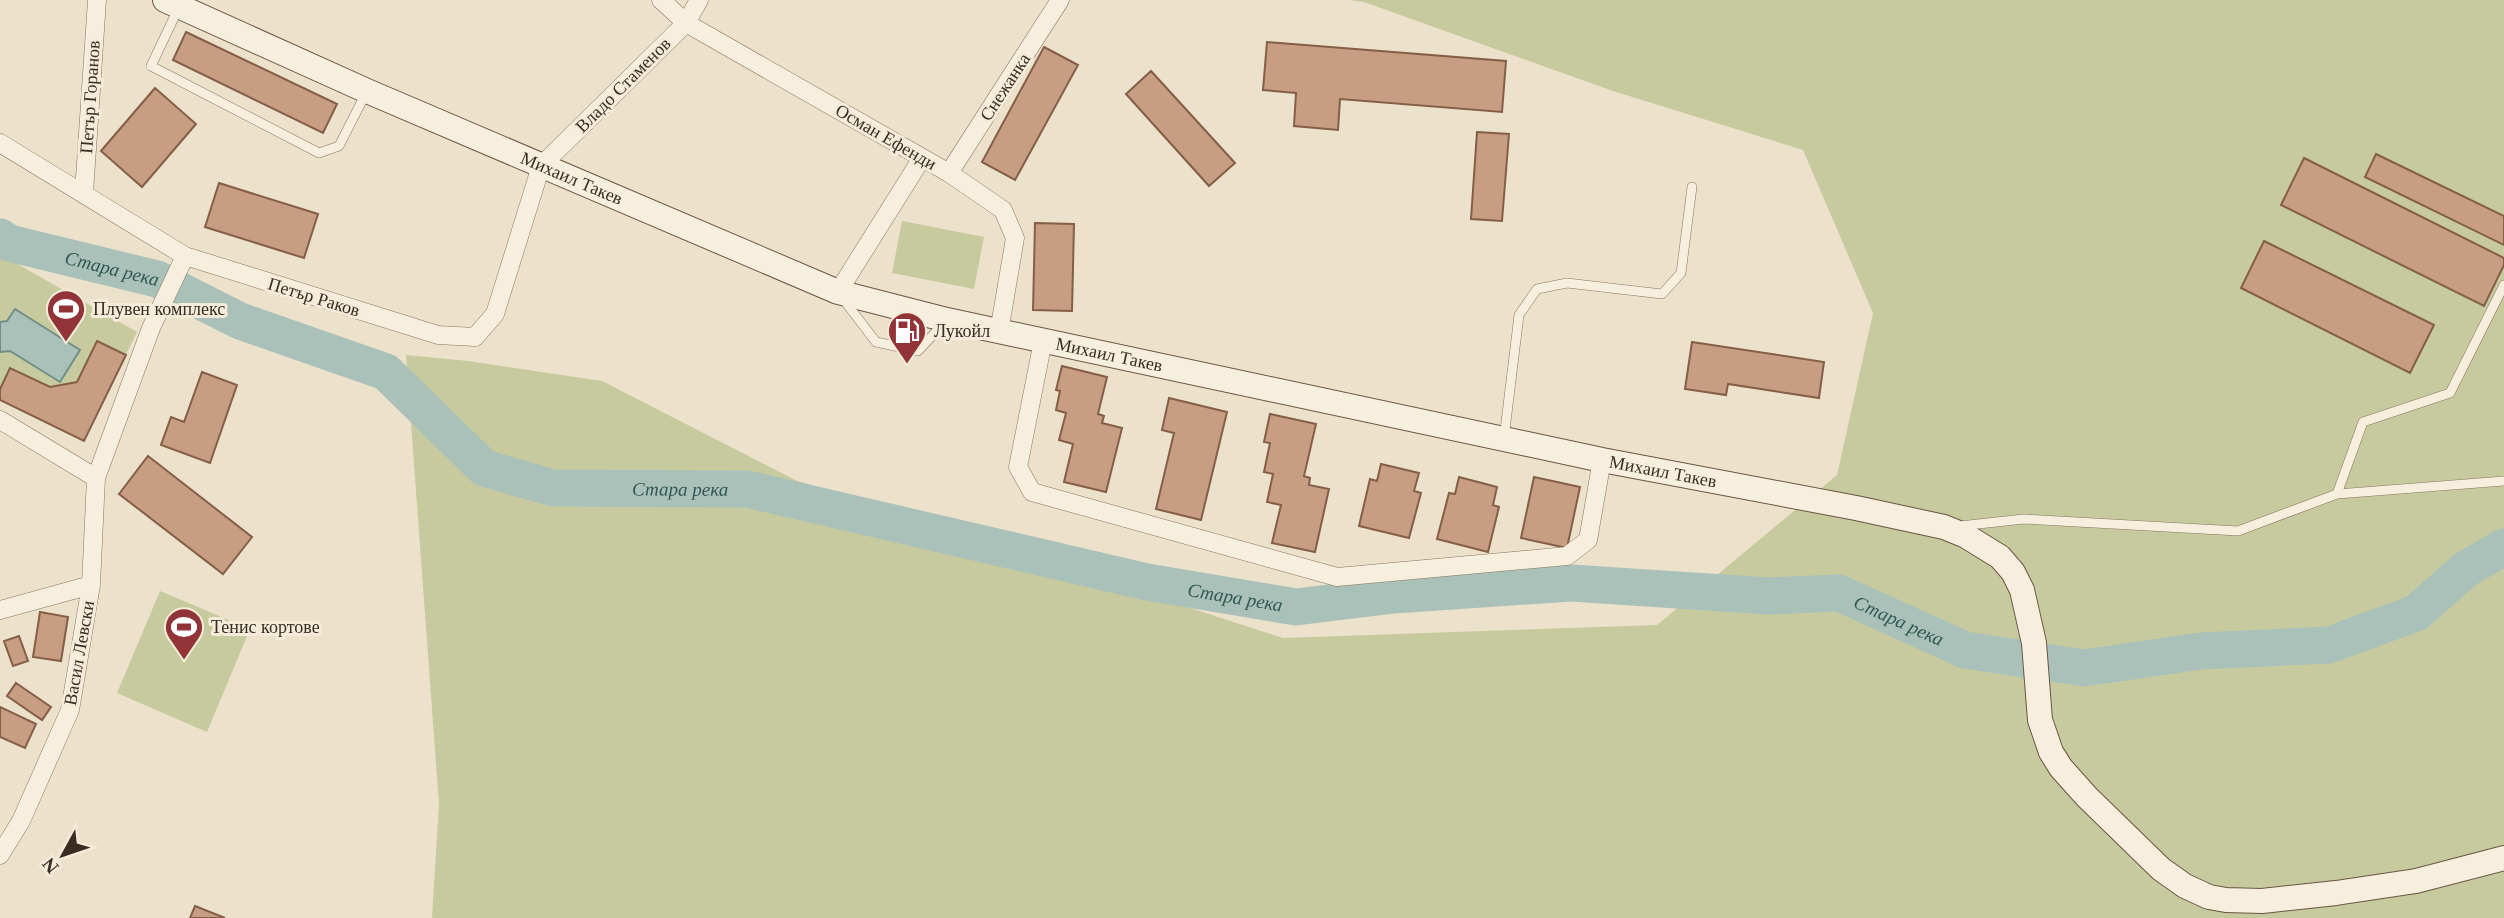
<svg xmlns="http://www.w3.org/2000/svg" width="2504" height="918" font-family="Georgia,serif">
<style>
.green{fill:#c6ca9e}
.water{fill:#aac1ba;stroke:#718f87;stroke-width:2}
.lines{fill:none;stroke-linecap:round;stroke-linejoin:round}
.river{stroke:#aac1ba;stroke-width:37}
.building{fill:#c79e83;stroke:#855e47;stroke-width:2}
.service-casing{stroke:#877460;stroke-width:10}
.minor-casing{stroke:#877460;stroke-width:19}
.secondary-casing{stroke:#695543;stroke-width:26}
.service{stroke:#f7efdd;stroke-width:9}
.minor{stroke:#f7efdd;stroke-width:18}
.secondary{stroke:#f7efdd;stroke-width:24}
.labels{text-anchor:middle;dominant-baseline:central;stroke-width:6;stroke-linejoin:round;paint-order:stroke}
.street-label{font-size:18px;fill:#392d22;stroke:#f4ebd9}
.poi-label{font-size:18px;fill:#392d22;stroke:#f4ebd9;text-anchor:start}
.water-label{font-size:19px;font-style:italic;fill:#325854;stroke:#f4ebd9}
</style>
<rect width="100%" height="100%" fill="#ece1ca"/>
<!-- green -->
<path class="green" d="M1349 0H2504V918H432L439 804 406 355 468 361 602 381 795 480 1283 638 1657 625 1837 475 1873 313 1803 150 1613 91 1364 2Z
M902 221 984 237 974 289 892 273Z
M0 254 137 332 84 441 0 400Z
M160 591 250 629 207 732 117 693Z"/>
<!-- water -->
<path class="water" d="M15 309 80 350 60 382 10 351 0 352V322L7 321Z"/>
<g class="lines">
<!-- river -->
<path class="river" id="s1" d="M0 237 9 243 157 279 240 321 386 372 484 468 553 488 747 489 1147 582 1296 607 1394 595 1571 583 1769 596 1839 593 1965 650 2084 668 2201 651 2329 645 2416 613 2466 569 2504 547"/>
</g>
<!-- building -->
<path class="building" d="M186 32 337 104 323 133 173 60Z
M1267 42 1506 61 1502 112 1340 99 1338 130 1294 126 1296 93 1263 90Z
M1044 47 1078 65 1015 180 982 162Z
M1151 71 1235 163 1209 186 1126 94Z
M155 88 196 124 142 187 101 151Z
M1477 132 1509 134 1502 221 1471 219Z
M2376 154 2504 216V245L2365 177Z
M2304 158 2504 258V265L2484 306 2281 205Z
M219 183 318 214 304 258 205 227Z
M1035 223 1074 224 1072 311 1033 310Z
M2264 241 2434 325 2410 373 2241 288Z
M97 341 126 355 84 441 0 400V389L10 368 50 387 77 382Z
M1692 342 1824 362 1819 398 1728 384 1726 395 1685 389Z
M1062 366 1107 377 1098 414 1104 416 1102 423 1122 428 1106 492 1064 482 1073 444 1059 440 1066 413 1056 410 1060 391 1056 390Z
M202 372 237 385 210 463 161 445 171 417 184 422Z
M1169 398 1227 412 1201 520 1156 509 1174 433 1162 430Z
M1270 414 1316 424 1304 476 1310 478 1309 485 1329 489 1315 552 1272 543 1281 505 1267 502 1273 474 1264 472 1270 443 1264 442Z
M148 456 252 537 223 574 119 494Z
M1381 464 1419 473 1414 491 1421 493 1409 538 1359 526 1370 479 1377 481Z
M1459 477 1497 487 1493 505 1499 507 1488 552 1437 539 1449 493 1455 494Z
M1534 477 1580 487 1567 548 1521 538Z
M40 612 68 617 61 661 33 657Z
M19 636 28 661 13 666 4 641Z
M16 683 51 707 42 720 7 696Z
M0 707 36 724 25 748 0 737Z
M195 906 225 918H190Z"/>
<g class="lines">
<!-- service casing -->
<g class="service-casing">
<path id="service" d="M179 7 151 66 319 153 339 146 366 93
M843 299 876 342 918 351 945 322
M1504 438 1519 315 1537 289 1567 283 1662 294 1681 273 1692 187
M2337 494 2363 422 2450 393 2504 285
M1960 526 2024 519 2238 531 2337 494 2504 481"/>
</g>
<!-- minor casing -->
<g class="minor-casing">
<path id="minor" d="M661 0 686 23 949 173 1003 210 1015 238 999 332
M0 143 185 256 438 335 475 337 495 314 541 166 686 23 699 0
M949 173 1060 0
M84 193 97 0
M838 292 922 158
M1043 341 1018 467 1032 492 1337 577 1567 556 1588 540 1602 460
M0 420 96 478
M0 610 91 585
M0 855 21 821 70 710 91 585 96 478 151 328 185 256"/>
</g>
<!-- secondary casing -->
<g class="secondary-casing">
<g id="secondary">
<path id="s2" d="M165 0 367 91 838 292 947 320 1602 460 1856 508 1944 527 1966 536 2000 557 2013 572 2022 590 2034 643 2040 720 2051 752 2061 768 2087 797 2161 869 2185 886 2209 897 2226 900 2262 901 2336 893 2416 881 2504 858"/>
</g>
</g>
<!-- service -->
<use href="#service" class="service"/>
<!-- minor -->
<use href="#minor" class="minor"/>
<!-- secondary -->
<use href="#secondary" class="secondary"/>
</g>
<!-- icons -->
<defs>
<g id="stadium-pin" transform="scale(2.0125)"><path d="M0 17L-7.5 6A9.5 9.5 0 1 1 7.5 6Z" fill="#923437" stroke="#f4ebd9"/><path d="M0-5a6.5 5 0 1 0 0 10a6.5 5 0 1 0 0-10ZM-3.5-1.8h7v3.6h-7Z" fill="#fff"/></g>
<g id="fuel-pin" transform="scale(2.0125)"><path d="M0 17L-7.5 6A9.5 9.5 0 1 1 7.5 6Z" fill="#923437" stroke="#f4ebd9"/><path d="M-5.5-6h7V0h2V4h1.3V-2.5L3-4.5l.8-.8L6-3V5H2.5V1h-1V6h-7ZM-4.2-4.7v3.2H.2V-4.7Z" fill="#fff"/></g>
</defs>
<g fill-rule="evenodd">
<use href="#stadium-pin" x="66" y="309"/>
<use href="#fuel-pin" x="907" y="331"/>
<use href="#stadium-pin" x="184" y="627"/>
</g>
<g class="labels">
<!-- street labels -->
<g class="street-label">
<text transform="translate(623 85) rotate(-45)">Владо Стаменов</text>
<text transform="translate(1005 87) rotate(-57)">Снежанка</text>
<text transform="translate(90 97) rotate(-86)">Петър Горанов</text>
<text transform="translate(886 137) rotate(30)">Осман Ефенди</text>
<text stroke="none"><textPath href="#s2" startOffset="444">Михаил Такев</textPath></text>
<text transform="translate(314 297) rotate(17)">Петър Раков</text>
<text stroke="none"><textPath href="#s2" startOffset="1012">Михаил Такев</textPath></text>
<text stroke="none"><textPath href="#s2" startOffset="1578">Михаил Такев</textPath></text>
<text transform="translate(79 653) rotate(-80)">Васил Левски</text>
</g>
<!-- poi labels -->
<g class="poi-label">
<text x="93" y="309">Плувен комплекс</text>
<text x="934" y="331">Лукойл</text>
<text x="211" y="627">Тенис кортове</text>
</g>
<!-- water labels -->
<g class="water-label">
<text stroke="none"><textPath href="#s1" startOffset="117">Стара река</textPath></text>
<text stroke="none"><textPath href="#s1" startOffset="747">Стара река</textPath></text>
<text stroke="none"><textPath href="#s1" startOffset="1314">Стара река</textPath></text>
<text stroke="none"><textPath href="#s1" startOffset="1986">Стара река</textPath></text>
</g>
</g>
<!-- north arrow -->
<g transform="translate(63 855) rotate(230)" stroke="#f4ebd9" stroke-width="5" paint-order="stroke">
<path d="M0-5L12 26L0 18L-12 26Z" fill="#392d22"/>
<text y="-10" font-size="19" font-weight="bold" text-anchor="middle" fill="#392d22">N</text>
</g>
</svg>
